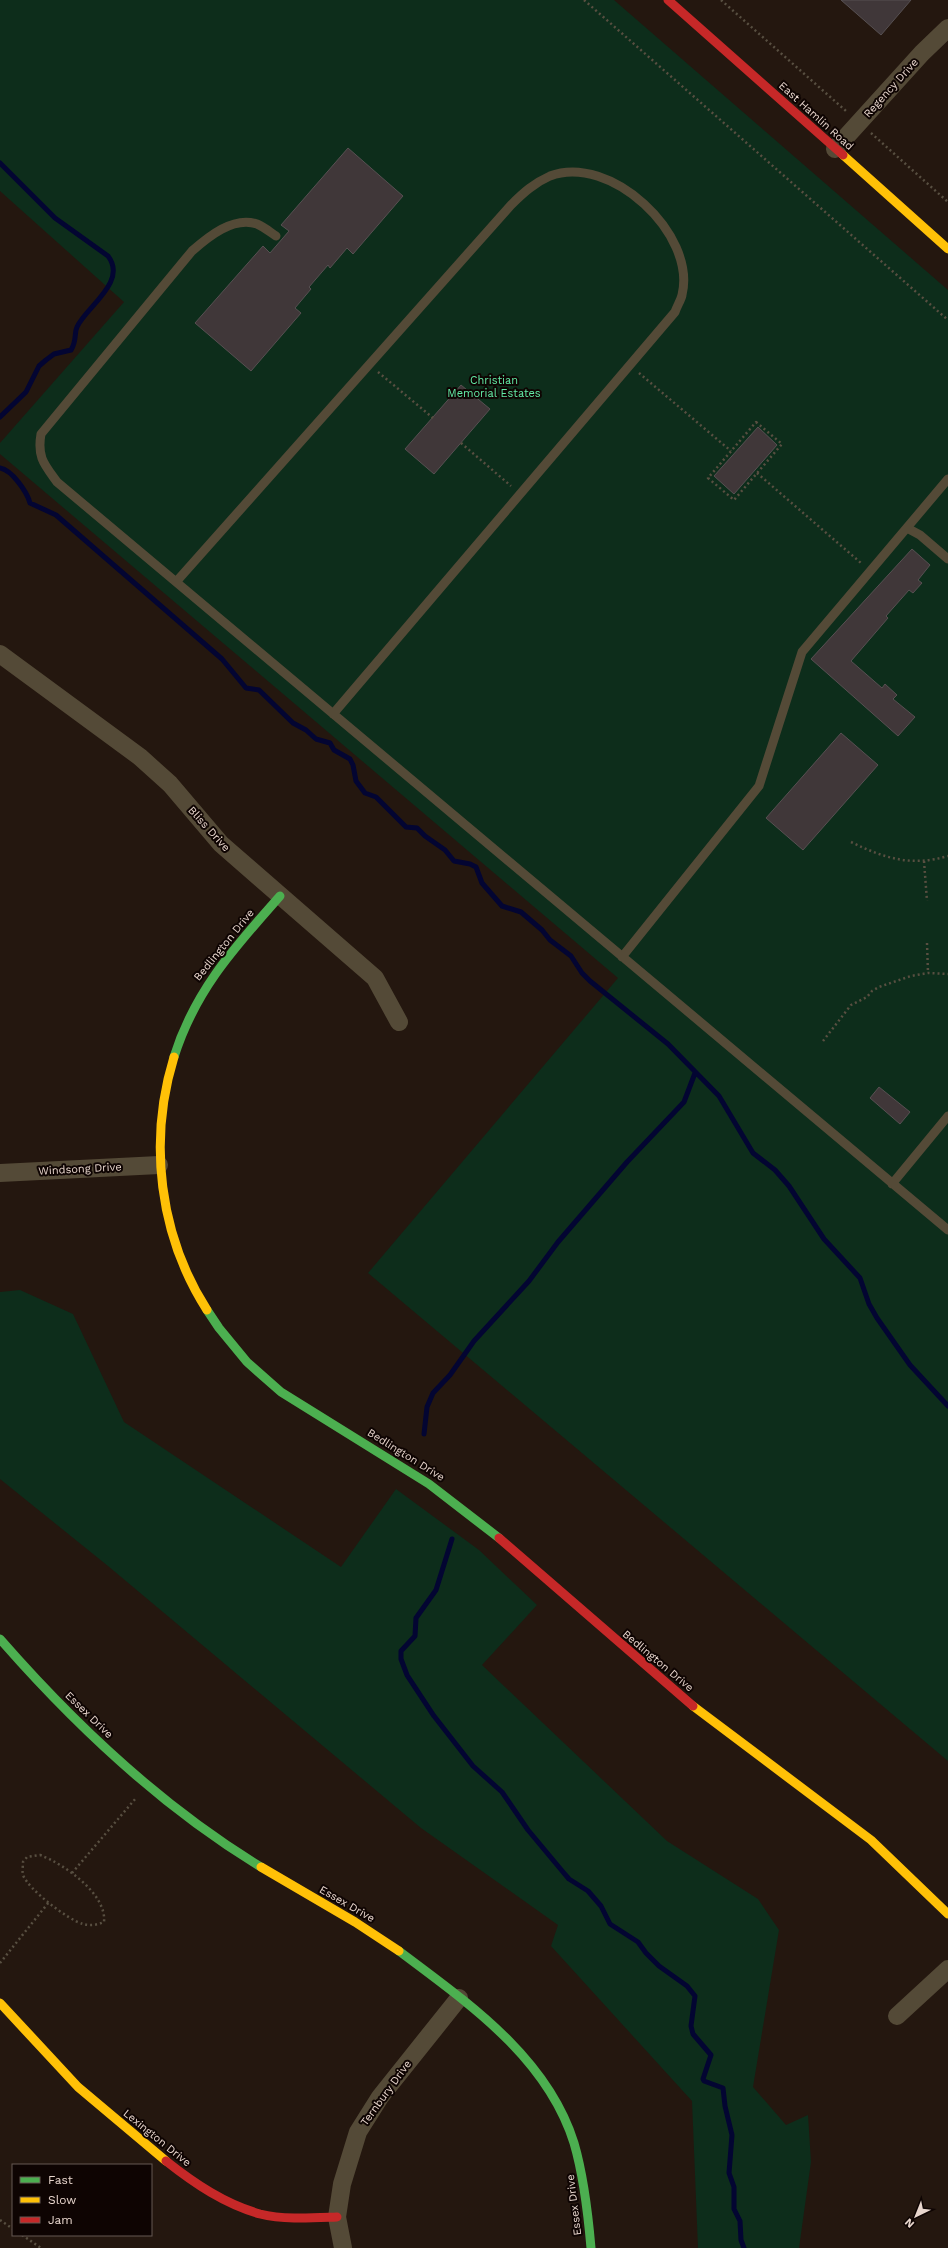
<svg xmlns="http://www.w3.org/2000/svg" width="948" height="2248" font-family="'Work Sans',sans-serif">
<style>
.green{fill:#0d2d1b}
.lines{fill:none;stroke-linecap:round;stroke-linejoin:round}
.stream{stroke:#030532;stroke-width:5}
.building{fill:#403739;stroke:#575052}
.path{stroke:#584f41;stroke-width:2.5;stroke-dasharray:2 3;stroke-linecap:butt}
.lane{stroke:#544a37;stroke-width:9}
.street{stroke:#544a37;stroke-width:18}
.fast{stroke:#4caf50;stroke-width:9}
.slow{stroke:#ffc107;stroke-width:9}
.jam{stroke:#c62828;stroke-width:9}
.labels{text-anchor:middle;dominant-baseline:central;stroke-width:4;stroke-linejoin:round;paint-order:stroke}
.street-label{font-size:11px;fill:#e8d6cd;stroke:#0e0402}
.park-label{font-size:11px;fill:#63eca7;stroke:#0e0402}
</style>
<rect width="100%" height="100%" fill="#24170f"/>
<!-- green -->
<path class="green" d="M0 0H614L948 290V1761L368 1273 618 978 0 454V443L124 302 0 191Z
M20 1290 73 1314 124 1422 341 1567 396 1489 479 1550 537 1605 482 1665 667 1841 758 1899 779 1930 753 2087 786 2125 808 2115 811 2162 799 2248H698L692 2101 551 1946 558 1925 421 1828 108 1566 0 1479V1292Z"/>
<g class="lines">
<!-- stream -->
<path class="stream" d="M0 163 55 218 108 256C128 282 86 307 77 327 74 333 77 341 71 350L54 354 46 360 39 366 26 392 0 417
M0 468C12 470 27 492 30 503L56 515 222 659 246 688 259 690 293 723 306 730 316 739 330 743 334 750 350 759 353 765 356 781 365 793 376 797 406 827 417 828 425 836 445 850 454 861 470 864 476 867 482 883 502 906 521 912 542 930 550 940 571 956 582 973 590 981 668 1044 719 1096 753 1153 775 1170 789 1186 824 1239 860 1278 869 1304 877 1318 910 1365 948 1406
M424 1434 427 1407 433 1393 450 1375 474 1341 529 1281 558 1242 627 1162 684 1102 695 1073
M452 1539 436 1590 416 1618 415 1636 401 1651V1659L407 1675 434 1716 473 1766 502 1792 528 1830 563 1872 569 1879 588 1891 601 1906 610 1924 638 1942 646 1953 659 1966 687 1986 695 1996 691 2026 693 2034 711 2055 703 2079 704 2081 723 2088 725 2106 732 2135 729 2173 734 2187V2209L740 2221 741 2240 744 2248"/>
</g>
<!-- building -->
<path class="building" d="M841 0H911L881 35Z
M348 148 403 196 353 254 347 248 330 268 328 265 309 287 311 289 295 308 301 313 251 371 195 323 263 246 270 253 289 231 281 225Z
M461 385 490 409 434 474 405 449Z
M758 427 777 445 734 494 714 476Z
M912 549 930 565 918 580 922 583 913 593 909 590 886 616 888 618 851 661 882 688 885 684 897 695 893 699 915 717 898 736 811 659Z
M841 733 878 765 803 850 766 818Z
M879 1087 910 1112 900 1124 870 1098Z"/>
<g class="lines">
<!-- path -->
<path class="path" d="M584 0 948 320
M721 0 846 111
M871 133 948 202
M378 372 433 418
M639 373 731 451
M756 422 782 444 734 500 708 478Z
M461 443 511 486
M757 473 861 563
M851 842C884 858 911 867 948 856
M924 861 927 901
M927 943 928 973
M823 1041 851 1005 867 997 872 991 879 987 911 976 928 973 948 974
M40 1855C64 1864 107 1894 104 1922 97 1925 90 1926 83 1924 68 1920 28 1889 23 1875 22 1871 23 1866 23 1862L27 1857Z
M72 1873 136 1798
M0 1963 49 1902
M0 2220 13 2229
M22 2235 41 2248"/>
<!-- lane -->
<path class="lane" d="M276 236C270 232 264 227 257 224 233 216 208 237 192 251L41 434C37 457 44 464 57 482L948 1230
M907 528 920 535 948 559
M176 582 511 205C523 193 534 183 550 176 610 153 697 234 682 295 681 300 677 306 675 312L333 714
M622 957 759 786 802 652 948 479
M892 1184 948 1116"/>
<!-- street -->
<path class="street" d="M835 149 922 53 948 28
M0 654 140 757 170 784 221 844 375 978 399 1022
M0 1173 159 1165
M897 2016 948 1969
M343 2248 337 2217 342 2184 358 2132 380 2097 459 1998"/>
<!-- fast -->
<path class="fast" d="M174 1057C195 990 235 947 280 896
M207 1310 219 1328 247 1362 281 1392 429 1484 499 1538
M0 1639C76 1726 162 1807 261 1867
M399 1951C468 2003 547 2057 574 2143 584 2177 588 2213 591 2248"/>
<!-- slow -->
<path class="slow" d="M843 155 948 249
M174 1057C148 1141 159 1235 207 1310
M693 1706 871 1840 948 1914
M261 1867 355 1922 399 1951
M0 2003 78 2087 166 2161"/>
<!-- jam -->
<path class="jam" d="M668 0 843 155
M499 1538 693 1706
M166 2161C195 2184 225 2204 260 2214 284 2220 312 2218 337 2217"/>
</g>
<g class="labels">
<!-- street labels -->
<g class="street-label">
<text transform="translate(891 88) rotate(-48)">Regency Drive</text>
<text transform="translate(816 116) rotate(42)">East Hamlin Road</text>
<text transform="translate(209 829) rotate(48)">Bliss Drive</text>
<text transform="translate(224 945) rotate(-51)">Bedlington Drive</text>
<text transform="translate(80 1169) rotate(-3)">Windsong Drive</text>
<text transform="translate(406 1455) rotate(32)">Bedlington Drive</text>
<text transform="translate(658 1661) rotate(40)">Bedlington Drive</text>
<text transform="translate(89 1715) rotate(44)">Essex Drive</text>
<text transform="translate(347 1904) rotate(30)">Essex Drive</text>
<text transform="translate(386 2093) rotate(-54)">Ternbury Drive</text>
<text transform="translate(157 2138) rotate(39)">Lexington Drive</text>
<text transform="translate(574 2205) rotate(-97)">Essex Drive</text>
</g>
<!-- park labels -->
<g class="park-label">
<text x="494" y="380">Christian<tspan x="494" dy="13">Memorial Estates</tspan></text>
</g>
</g>
<!-- legend -->
<rect x="12" y="2164" width="140" height="72" fill="#0e0402" stroke="#655853"/>
<rect x="20" y="2177" width="20" height="6" fill="#4caf50" stroke="#655853"/>
<text x="48" y="2184" font-size="12" fill="#e8d6cd">Fast</text>
<rect x="20" y="2197" width="20" height="6" fill="#ffc107" stroke="#655853"/>
<text x="48" y="2204" font-size="12" fill="#e8d6cd">Slow</text>
<rect x="20" y="2217" width="20" height="6" fill="#c62828" stroke="#655853"/>
<text x="48" y="2224" font-size="12" fill="#e8d6cd">Jam</text>
<!-- north arrow -->
<g transform="translate(916 2216) rotate(223)" stroke="#0e0402" stroke-width="3" paint-order="stroke">
<path d="M0-3L7 15L0 10L-7 15Z" fill="#e8d6cd"/>
<text y="-6" font-size="11" font-weight="bold" text-anchor="middle" fill="#e8d6cd">N</text>
</g>
</svg>
